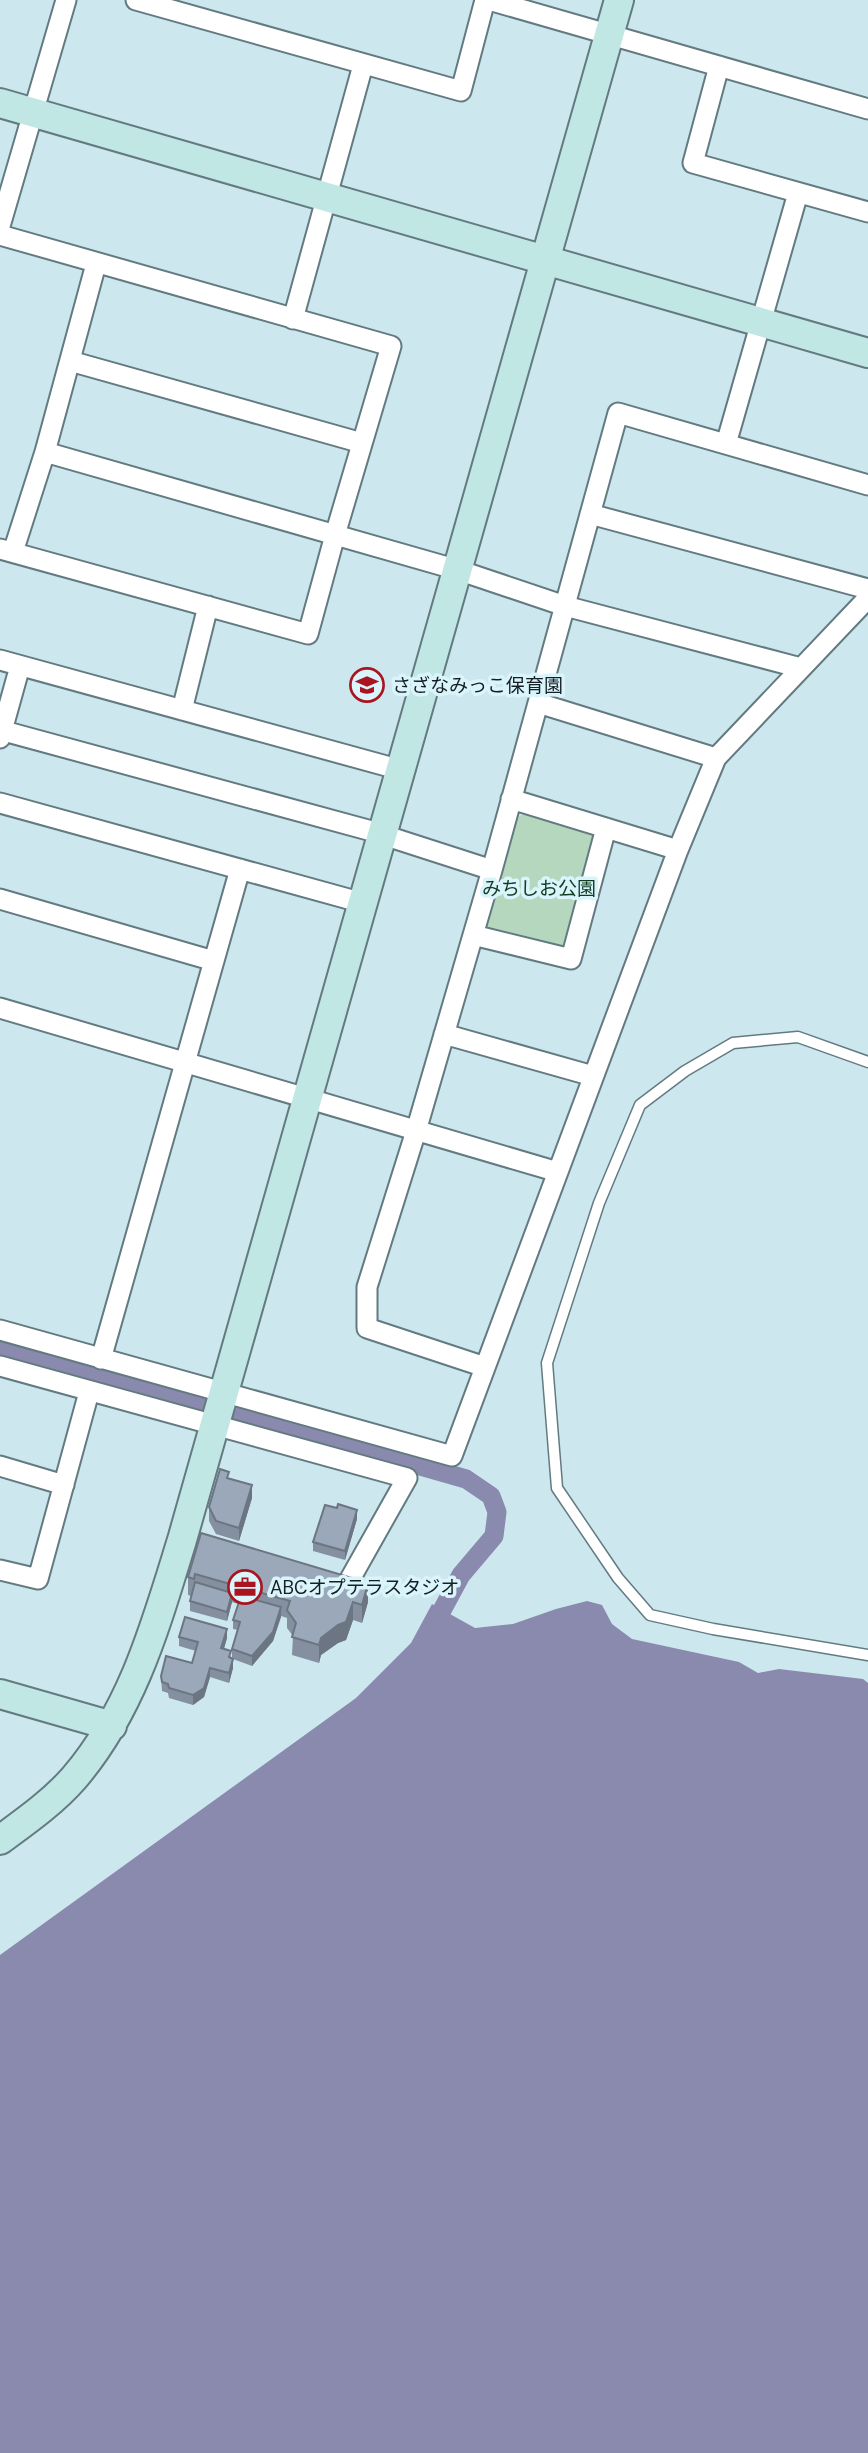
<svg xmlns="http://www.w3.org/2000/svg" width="868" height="2453" font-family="'DM Sans','Noto Sans JP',sans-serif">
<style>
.green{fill:#b5d7be}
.water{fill:#8a89ae}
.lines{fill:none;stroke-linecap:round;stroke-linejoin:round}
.canal{stroke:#8a89ae;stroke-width:19}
.lane-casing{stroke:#637a81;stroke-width:13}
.street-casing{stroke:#637a81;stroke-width:23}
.secondary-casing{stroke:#637a81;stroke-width:32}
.lane{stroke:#fff;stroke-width:10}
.street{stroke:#fff;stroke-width:19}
.secondary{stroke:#c1e7e4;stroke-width:28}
.wall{fill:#84909f}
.shaded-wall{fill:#6c7682}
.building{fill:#9aa8b9;stroke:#6c7682;stroke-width:2}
.labels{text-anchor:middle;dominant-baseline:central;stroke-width:7;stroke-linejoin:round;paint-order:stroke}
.poi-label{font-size:19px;fill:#161f22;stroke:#daf4fc;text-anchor:start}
.park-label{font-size:19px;fill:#103c21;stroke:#daf4fc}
</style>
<rect width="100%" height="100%" fill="#cde7ef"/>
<!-- green -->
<path class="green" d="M525 813 591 832 598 841 571 947 559 952 489 933 483 919 513 820Z"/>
<!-- water -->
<path class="water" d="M587 1601 602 1605 612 1624 632 1639 739 1662 758 1673 779 1669 863 1679 868 1683V2453H0V1955L356 1698 411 1643 432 1604 475 1628 513 1624 556 1609Z"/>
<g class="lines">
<!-- canal -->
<path class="canal" d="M0 1346 466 1479 491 1496 497 1512 494 1536 461 1575 440 1614"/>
<!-- lane casing -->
<g class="lane-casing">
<path id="lane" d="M868 1062 798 1037 733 1043 685 1071 640 1105 599 1203 547 1363 557 1488 618 1578 650 1615 713 1629 868 1655"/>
</g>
<!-- street casing -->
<g class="street-casing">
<path id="street" d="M136 0 461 91 485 0
M489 0 868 109
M719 66 693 163 868 212
M0 226 66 0
M0 235 391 346 335 535 308 634 0 549
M293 319 363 65
M70 361 362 443
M726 444 798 193
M45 452 458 570 565 606 801 668
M590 514 868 589
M13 552 45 452 96 264
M0 660 401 770
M538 703 716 758
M182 710 208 606
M0 730 368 830 492 870
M0 738 20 666
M511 799 678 850
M0 803 363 903
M0 899 214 961
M473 935 571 959 606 828
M0 1008 558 1172
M444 1034 593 1076
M0 1330 452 1456 678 850 716 758 868 598
M101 1359 240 869
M0 1366 407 1478 345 1588 334 1585
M485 1367 367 1328V1287L416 1131 492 870 618 413 868 485
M0 1466 64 1485
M0 1570 38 1579 89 1392"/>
</g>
<!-- secondary casing -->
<g class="secondary-casing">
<path id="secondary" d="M0 103 868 353
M0 1694 112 1726
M0 1840C26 1821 53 1802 74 1778 133 1709 156 1624 182 1540L619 0"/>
</g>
<!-- lane -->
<use href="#lane" class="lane"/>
<!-- street -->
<use href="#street" class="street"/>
<!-- secondary -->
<use href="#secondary" class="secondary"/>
</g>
<!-- wall -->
<path class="wall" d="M229 1478 252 1498 239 1541 216 1534 209 1521V1507Z
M357 1519 345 1560 313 1551V1542Z
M201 1533 352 1580 368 1602 362 1623 353 1620 346 1640 338 1643 321 1655 319 1663 292 1655 293 1636 287 1628V1618L281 1616 273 1641 252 1666 233 1659V1668L229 1683 210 1677 204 1697 193 1705 169 1698 168 1693 162 1691 161 1676 192 1663 196 1651 179 1646V1637L227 1638 224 1649 232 1658V1649L238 1630 233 1629V1620L238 1604 232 1602 227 1621 190 1611V1601L191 1596 188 1595V1577Z"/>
<!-- shaded-wall -->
<path class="shaded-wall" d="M252 1485V1498L239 1541V1528Z
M357 1510V1519L345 1560V1551Z
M368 1584V1602L362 1623V1605Z
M232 1593V1602L227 1621V1612Z
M353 1602V1620L346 1640 338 1643 321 1655 319 1663V1645L321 1638 338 1625Z
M281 1607V1617L273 1641 252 1666V1656Z
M227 1629V1638L221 1658V1648Z
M233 1659V1668L229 1683V1673Z
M210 1668V1677L204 1697 193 1705V1695Z"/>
<!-- building -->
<path class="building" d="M220 1469 229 1472 227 1478 252 1485 239 1528 216 1521 209 1507Z
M338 1504 357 1510 345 1551 313 1542 325 1505 337 1508Z
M201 1533 352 1578V1580L368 1584 362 1605 353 1602 346 1622 338 1625 321 1638 319 1645 292 1637 296 1623 287 1610 290 1601 195 1574 194 1579 188 1577Z
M195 1582 232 1593 227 1612 190 1601Z
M241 1596 281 1607 273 1632 252 1656 232 1649 240 1622 233 1620Z
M185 1617 227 1629 221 1648 231 1651 229 1657 233 1659 229 1673 210 1668 204 1688 193 1695 169 1688 168 1684 162 1682 161 1676 166 1656 192 1663 198 1642 179 1637Z"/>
<!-- icons -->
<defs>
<g id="school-ring" transform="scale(1.75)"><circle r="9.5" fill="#daf4fc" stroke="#a91420" stroke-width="1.5"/><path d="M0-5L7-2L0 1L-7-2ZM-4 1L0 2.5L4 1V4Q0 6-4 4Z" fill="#a91420"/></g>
<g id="office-ring" transform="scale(1.75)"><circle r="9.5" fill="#daf4fc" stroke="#a91420" stroke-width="1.5"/><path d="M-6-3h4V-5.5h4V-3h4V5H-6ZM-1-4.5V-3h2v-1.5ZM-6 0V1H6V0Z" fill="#a91420"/></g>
</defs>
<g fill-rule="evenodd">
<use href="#school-ring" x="367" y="685"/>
<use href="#office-ring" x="245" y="1587"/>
</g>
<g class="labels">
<!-- poi labels -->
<g class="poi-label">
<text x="392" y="685">さざなみっこ保育園</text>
<text x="270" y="1587">ABCオプテラスタジオ</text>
</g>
<!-- park labels -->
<g class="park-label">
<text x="539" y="888">みちしお公園</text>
</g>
</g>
</svg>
